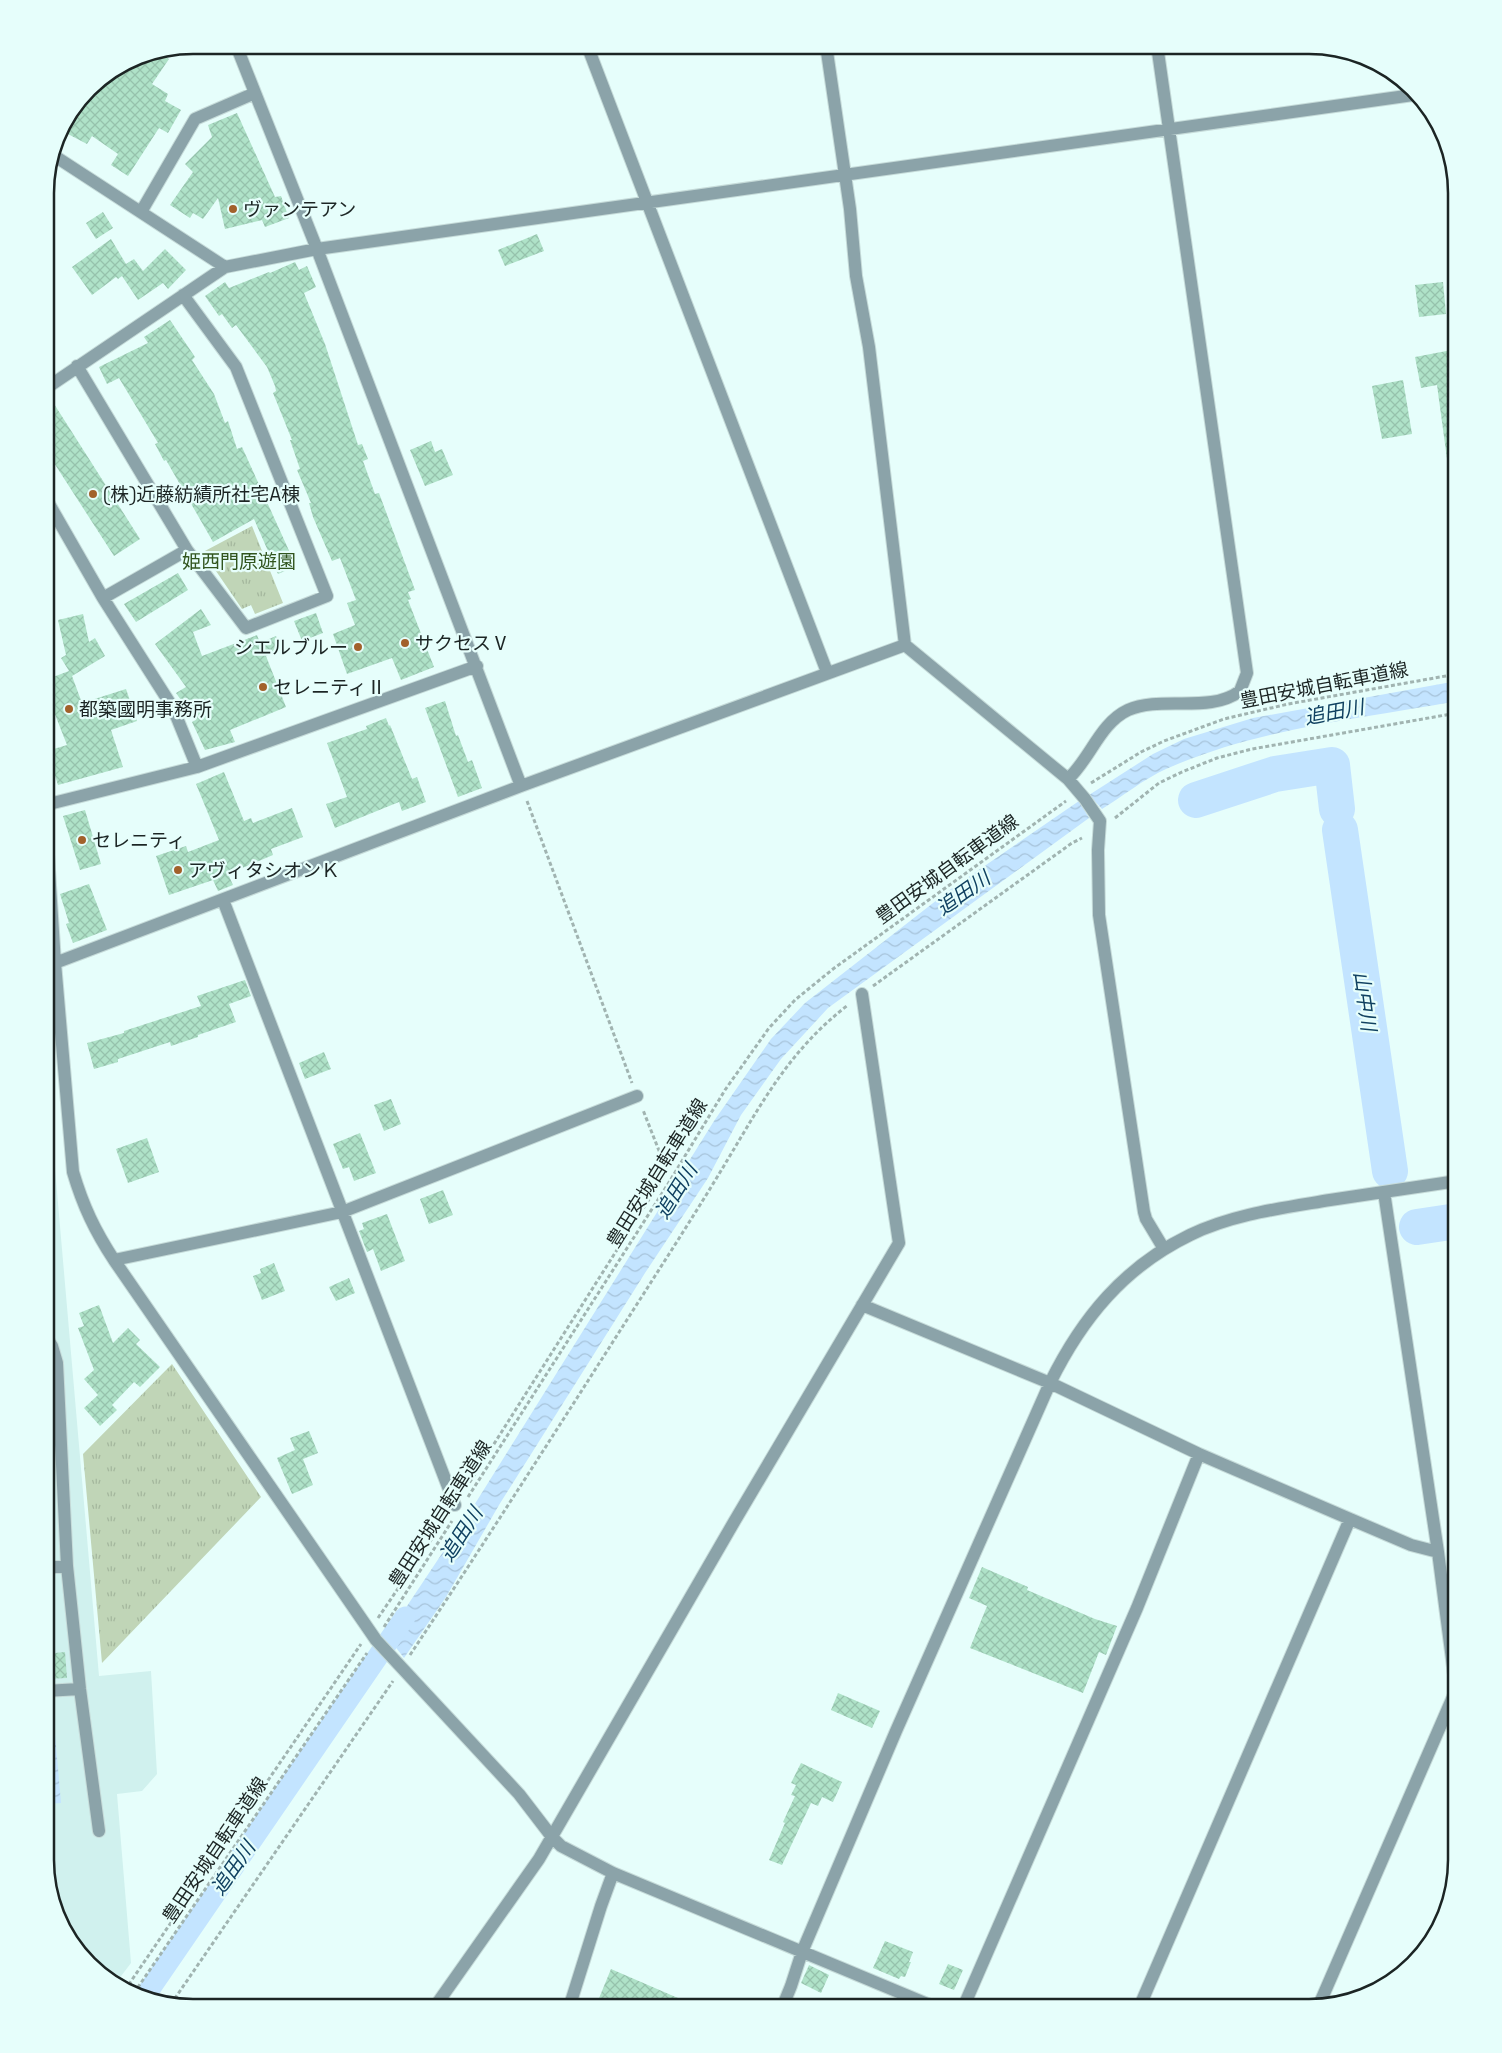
<svg xmlns="http://www.w3.org/2000/svg" width="1502" height="2053" font-family="'Space Grotesk','Noto Sans JP',sans-serif">
<style>
.built{fill:#d0f1ee}
.grass{fill:url(#grass-tufts)}
.water{fill:url(#water-waves)}
.lines{fill:none;stroke-linecap:round;stroke-linejoin:round}
.canal{stroke:#c3e4ff;stroke-width:21}
.river{stroke:#c3e4ff;stroke-width:36}
.building{fill:url(#building-cross-hatch)}
.minor-casing{stroke:#c6dbd9;stroke-width:14}
.path{stroke:#a1b4b1;stroke-width:3;stroke-dasharray:4 2.5;stroke-linecap:butt}
.minor{stroke:#8ba3a9;stroke-width:12}
.poi-dot{fill:#a2612b;stroke:#e6fefb;stroke-width:2}
.labels{text-anchor:middle;dominant-baseline:central;stroke-width:4.5;stroke-linejoin:round;paint-order:stroke}
.poi-label{font-size:19px;fill:#1c2524;stroke:#e6fefb;text-anchor:start}
.park-label{font-size:19px;fill:#31551e;stroke:#e6fefb}
.street-label{font-size:19px;fill:#1c2524;stroke:#e6fefb}
.water-label{font-size:20px;font-style:italic;fill:#104161;stroke:#e6fefb}
.rim{fill:none;stroke:#1c2524;stroke-width:2.5}
</style>
<defs>
<pattern id="grass-tufts" width="24" height="20" patternUnits="userSpaceOnUse" patternTransform="scale(1.25)"><rect width="24" height="20" fill="#c0d5b7"/><path d="M3 7l-1-3M5 7V3M7 7l1-3M15 17l-1-3M17 17v-4M19 17l1-3" fill="none" stroke="#a4b79d"/></pattern>
<pattern id="water-waves" width="16" height="10" patternUnits="userSpaceOnUse" patternTransform="scale(1.25)"><rect width="16" height="10" fill="#c3e4ff"/><path d="M0 5q4-4 8 0t8 0" fill="none" stroke="#a7c3da"/></pattern>
<pattern id="building-cross-hatch" width="8" height="8" patternUnits="userSpaceOnUse" patternTransform="scale(1.25)"><rect width="8" height="8" fill="#afe2c8"/><path d="M0 0l8 8M0 8l8-8" fill="none" stroke="#96c2ac"/></pattern>
</defs>
<rect width="100%" height="100%" fill="#e6fefb"/>
<!-- built -->
<path class="built" d="M45 1053 99 1676 151 1671 157 1774 142 1791 117 1794 131 1963 115 1984 65 1934 45 1860Z"/>
<!-- grass -->
<path class="grass" d="M252 526 283 603 255 614 251 605 242 609 203 552Z
M172 1364 261 1497 102 1663 83 1454Z"/>
<!-- water -->
<path class="water" d="M1457 681V701C1360 719 1258 728 1166 769 1144 779 1123 796 1102 809L1089 795 1153 754 1184 739 1253 718Z
M1079 801 1089 818 828 1008 781 1059 741 1115 708 1178 645 1273 499 1505 446 1597 404 1658 387 1636 473 1507 714 1121 771 1039 805 1003 951 889Z
M54 1723 61 1803 45 1804V1724Z"/>
<g class="lines">
<!-- canal -->
<path class="canal" d="M145 1996 405 1617"/>
<!-- river -->
<path class="river" d="M1196 800 1275 774 1332 765 1337 809
M1340 830 1390 1171
M1417 1227 1457 1221"/>
</g>
<!-- building -->
<path class="building" d="M158 52 169 59 152 84 168 94 165 101 181 110 168 133 159 128 128 176 111 165 118 154 92 136 87 144 66 133 69 128 64 125 95 82 137 56Z
M237 113 275 197 281 196 289 218 265 227 262 220 225 229 218 198 203 219 193 213 190 218 170 205 193 172 185 164 212 137 208 125Z
M103 212 113 228 96 239 86 223Z
M537 234 544 251 505 266 498 250Z
M111 239 126 264 134 259 143 271 165 249 186 270 168 289 163 283 138 300 122 276 118 279 116 277 92 295 72 267Z
M295 262 299 270 307 266 316 287 304 293 325 344 358 445 362 444 368 459 363 461 375 494 379 493 415 590 408 592 411 599 408 600 434 667 401 680 392 658 347 674 333 634 355 625 347 603 356 600 340 558 332 561 313 517 309 503H311L297 470 300 469 290 440H292L273 393 276 391 275 386 267 367 236 325 232 328 222 314 219 316 205 296 225 282 229 288 269 272 270 273Z
M1443 282 1446 314 1419 317 1415 285Z
M170 320 195 357 192 360 214 394 225 423 228 421 237 449 242 447 296 566 278 574 254 519 213 542 166 460 164 461 155 444 158 443 119 378 107 384 99 367 148 343 144 337Z
M1457 349V458L1447 459 1437 385 1421 388 1415 357Z
M1403 380 1412 434 1382 439 1372 386Z
M49 396 140 539 114 556 45 449V397Z
M431 441 435 452 442 449 453 475 425 486 410 450Z
M178 573 188 590 136 622 124 604Z
M201 609 211 625 193 632 202 656 257 635 260 643 276 636 281 650 266 656 286 707 230 730 235 742 205 750 192 722 195 720 176 693 186 687 155 644Z
M316 613 323 633 302 641 294 621Z
M83 614 89 642 95 638 105 656 72 676 82 703 126 689 137 721 111 730 123 767 58 785 47 751 67 745 45 689V680L69 671 61 658 66 655 58 620Z
M445 701 456 736 458 735 468 762 472 760 482 788 458 797 425 708Z
M386 718 389 726 390 725 412 779 417 777 426 802 402 811 399 802 335 828 326 804 347 797 327 743 367 729 366 726Z
M224 772 244 821 251 818 253 823 292 808 303 837 271 849 273 855 228 874 233 885 218 891 213 880 169 895 156 856 186 846 188 852 219 840 196 784Z
M85 810 101 864 80 870 63 816Z
M89 884 107 930 73 943 66 924 69 923 60 894Z
M245 980 251 996 229 1004 236 1022 198 1035V1037L171 1046 170 1042 118 1059V1062L94 1069 87 1043 124 1033V1031L201 1006 197 996Z
M324 1052 331 1069 305 1079 299 1063Z
M391 1099 401 1124 384 1131 374 1105Z
M360 1133 376 1173 354 1181 349 1167 343 1169 333 1144Z
M147 1138 159 1172 128 1183 116 1149Z
M443 1190 453 1215 429 1224 420 1199Z
M387 1214 405 1261 381 1271 373 1249 367 1252 359 1231 364 1229 362 1223Z
M274 1263 285 1291 262 1300 253 1276 261 1273 260 1269Z
M349 1278 355 1293 336 1301 329 1287Z
M99 1305 113 1343 128 1328 140 1340 136 1344 160 1367 140 1387 134 1382 112 1405 117 1410 100 1426 84 1408 98 1395 84 1379 94 1370 78 1328 84 1326 79 1313Z
M309 1431 318 1453 303 1459 313 1485 292 1494 277 1458 295 1450 290 1438Z
M982 1567 1028 1587 1027 1590 1095 1619 1117 1626 1106 1655 1099 1652 1083 1693 970 1648 987 1606 969 1598Z
M65 1652 67 1678 45 1679V1654Z
M838 1693 880 1711 872 1728 831 1710Z
M801 1763 842 1782 833 1802 822 1797 818 1806 811 1803 782 1865 769 1860 785 1823 783 1822 795 1796 791 1795 796 1785 791 1783Z
M885 1941 913 1952 909 1962H911L905 1977 901 1976 899 1979 873 1968Z
M948 1964 963 1970 954 1990 939 1984Z
M809 1965 829 1975 821 1993 801 1983Z
M611 1969 701 2008H595Z"/>
<g class="lines">
<!-- minor casing -->
<g class="minor-casing">
<path id="minor" d="M236 45 317 249 521 786
M587 45 827 672
M826 45 850 209 856 276 869 347 905 645 1068 779 1085 799 1100 821 1098 850 1099 915 1144 1212 1146 1219 1164 1249
M53 155 225 267
M141 212 195 119 255 93
M77 366 187 550 246 628 327 596 236 367 183 295
M45 389 225 267 317 249 1413 95
M45 497 103 598 173 708 197 767
M103 598 187 550
M1068 779C1090 759 1100 723 1128 710 1161 695 1210 714 1240 691L1247 673 1157 45
M45 805 197 767 477 666
M45 808 55 963 73 1172C83 1206 95 1231 114 1260L376 1640 519 1794 552 1837 561 1846 613 1873 937 2008
M223 900 455 1505
M55 963 521 786 905 645
M114 1260 342 1212 637 1096
M862 1305 1050 1383 1199 1454 1350 1519 1411 1545 1438 1552
M45 1335 52 1346 57 1363 67 1566 80 1689 99 1831
M45 1568 67 1566
M45 1691 80 1689
M1319 2005 1456 1690 1438 1552 1384 1192
M434 2008 539 1859 734 1522 899 1243 862 994
M569 2008 601 1906 613 1873
M782 2008 791 1986 802 1952 896 1731 1050 1383C1082 1318 1124 1267 1190 1235 1233 1214 1283 1208 1330 1200 1372 1194 1415 1187 1457 1181
M963 2008 1137 1608 1199 1454
M1139 2008 1350 1519"/>
</g>
<!-- path -->
<path class="path" d="M1091 783 1141 752 1164 741 1224 719 1288 704 1457 674
M527 801 632 1083
M1115 818 1159 783 1182 772 1217 758 1252 749 1457 713
M873 986 1072 843 1082 838
M466 1488 667 1171 643 1110
M468 1497 668 1184 725 1090 769 1028 795 1000 833 969 1066 801
M378 1618 446 1518
M384 1627 452 1521
M410 1655C501 1518 589 1379 678 1240 695 1213 712 1186 728 1159 764 1099 791 1049 848 1005
M125 1990 361 1644
M134 1993 367 1653
M171 2004 393 1681"/>
<!-- minor -->
<use href="#minor" class="minor"/>
</g>
<!-- markers -->
<g class="poi-dot">
<circle cx="233" cy="209" r="5"/>
<circle cx="93" cy="494" r="5"/>
<circle cx="405" cy="643" r="5"/>
<circle cx="358" cy="647" r="5"/>
<circle cx="263" cy="687" r="5"/>
<circle cx="69" cy="709" r="5"/>
<circle cx="82" cy="840" r="5"/>
<circle cx="178" cy="870" r="5"/>
</g>
<g class="labels">
<!-- poi labels -->
<g class="poi-label">
<text x="243" y="209">ヴァンテアン</text>
<text x="103" y="494">(株)近藤紡績所社宅A棟</text>
<text x="415" y="643">サクセスⅤ</text>
<text x="348" y="647" text-anchor="end">シエルブルー</text>
<text x="273" y="687">セレニティⅡ</text>
<text x="79" y="709">都築國明事務所</text>
<text x="92" y="840">セレニティ</text>
<text x="188" y="870">アヴィタシオンＫ</text>
</g>
<!-- park labels -->
<g class="park-label">
<text x="239" y="561">姫西門原遊園</text>
</g>
<!-- street labels -->
<g class="street-label">
<text transform="translate(1324 685) rotate(-11)">豊田安城自転車道線</text>
<text transform="translate(947 869) rotate(-36)">豊田安城自転車道線</text>
<text transform="translate(657 1173) rotate(-58)">豊田安城自転車道線</text>
<text transform="translate(440 1514) rotate(-57)">豊田安城自転車道線</text>
<text transform="translate(215 1850) rotate(-56)">豊田安城自転車道線</text>
</g>
<!-- water labels -->
<g class="water-label">
<text transform="translate(1334 712) rotate(-11)">追田川</text>
<text transform="translate(963 893) rotate(-35)">追田川</text>
<text transform="translate(1365 1001) rotate(82)">山中川</text>
<text transform="translate(676 1191) rotate(-58)">追田川</text>
<text transform="translate(461 1534) rotate(-57)">追田川</text>
<text transform="translate(233 1868) rotate(-55)">追田川</text>
</g>
</g>
<!-- crop -->
<path d="M0 0H1502V2053H0ZM193 54H1309A139 139 0 0 1 1448 193V1860A139 139 0 0 1 1309 1999H193A139 139 0 0 1 54 1860V193A139 139 0 0 1 193 54Z" fill="#e6fefb" fill-rule="evenodd"/>
<path class="rim" d="M193 54H1309A139 139 0 0 1 1448 193V1860A139 139 0 0 1 1309 1999H193A139 139 0 0 1 54 1860V193A139 139 0 0 1 193 54Z"/>
</svg>
